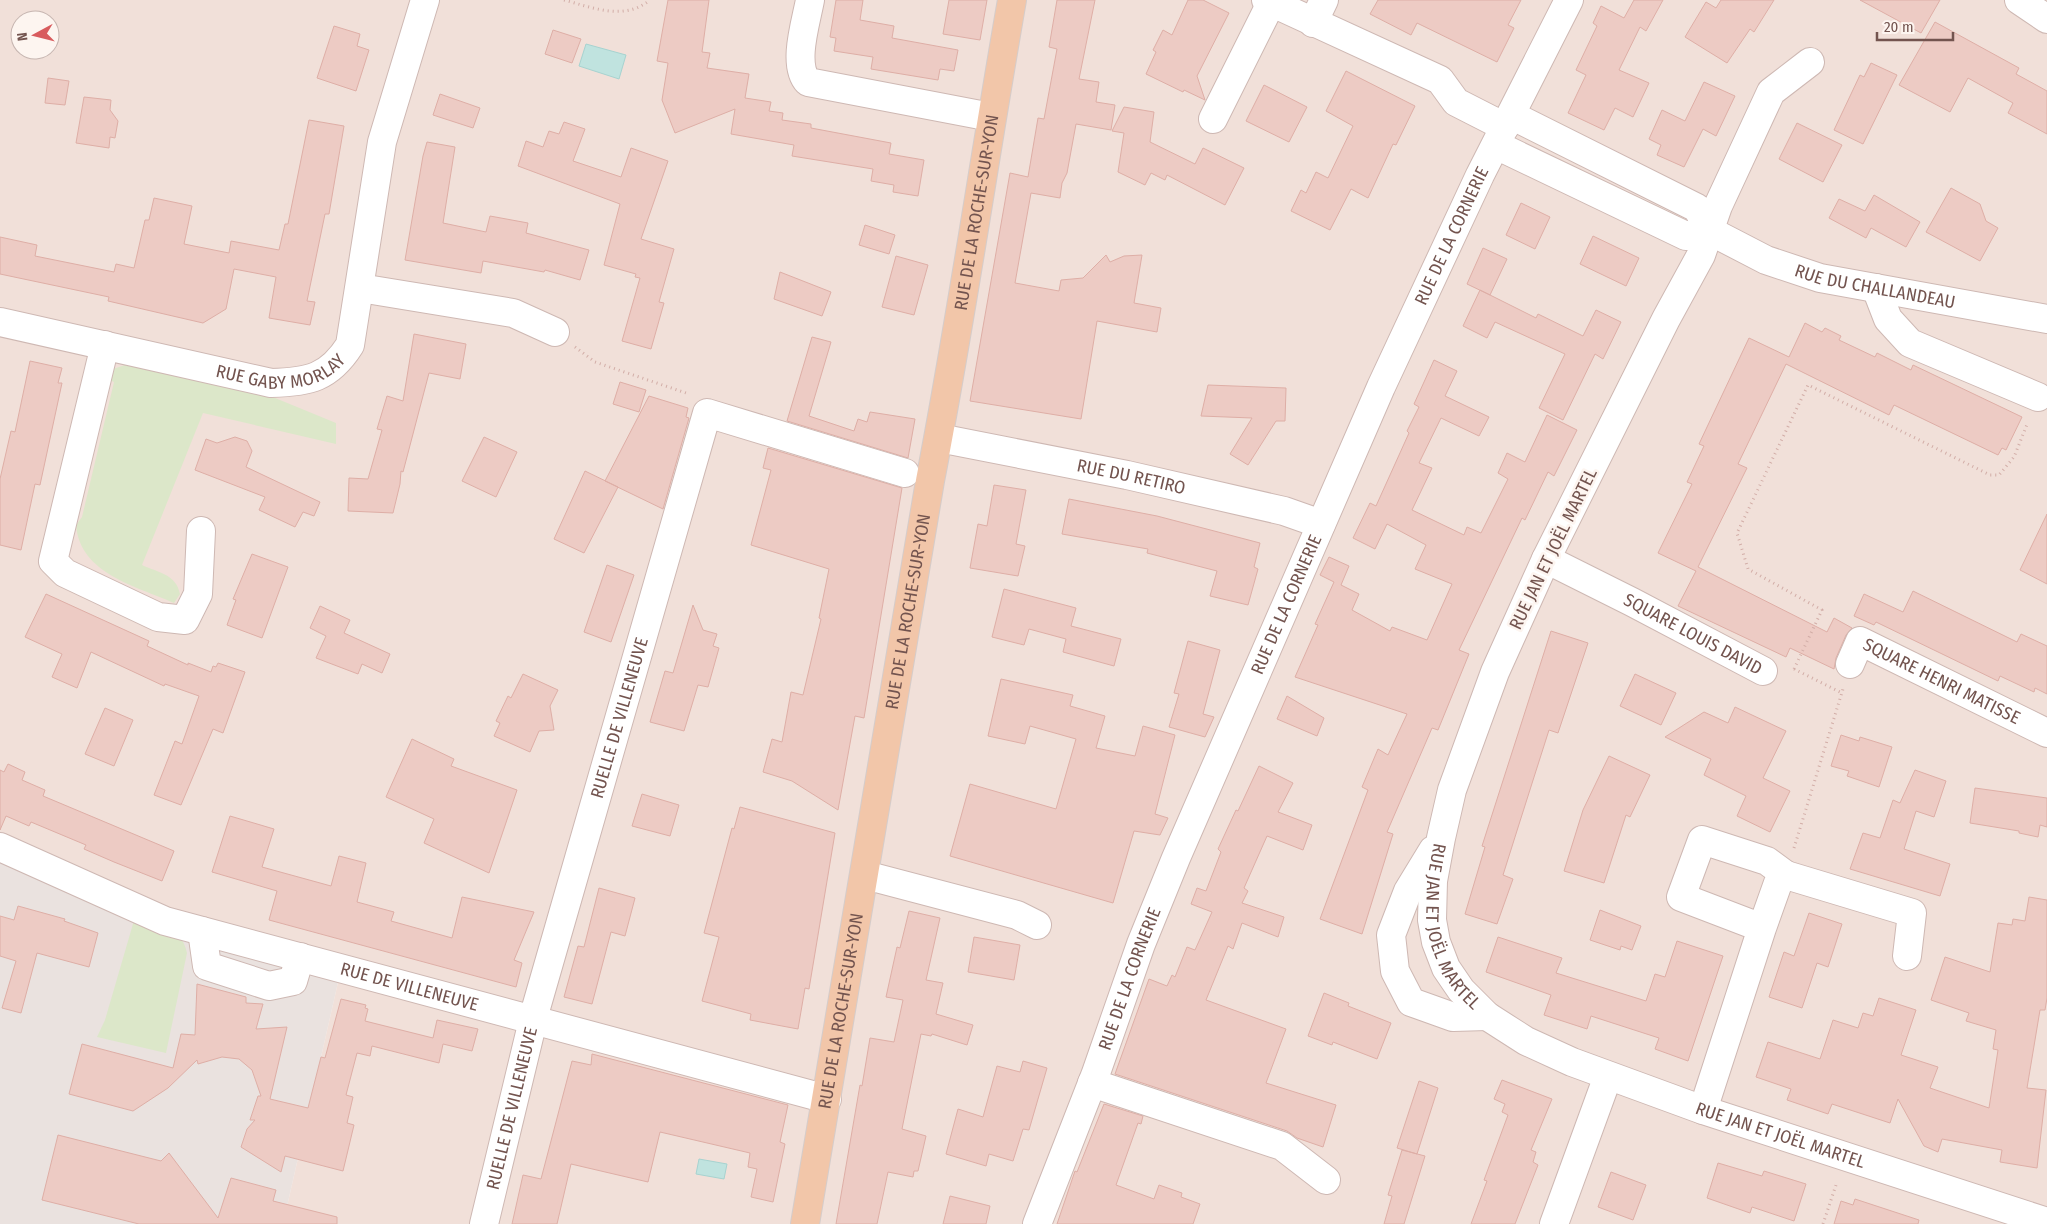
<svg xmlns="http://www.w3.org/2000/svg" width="2047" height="1224" font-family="'Fira Sans Condensed',sans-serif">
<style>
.residential{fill:#f1e0d9;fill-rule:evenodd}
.industrial{fill:#eae2df}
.green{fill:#dce7c9}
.water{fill:#c0e3df;stroke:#a7d3d0}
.building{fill:#edcbc4;stroke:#deaea6}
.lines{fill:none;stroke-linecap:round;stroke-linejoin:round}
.minor-casing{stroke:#ceb8b3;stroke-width:30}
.major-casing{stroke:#d5ccca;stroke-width:30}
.path{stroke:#d2ada7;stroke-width:3;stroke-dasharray:1 4;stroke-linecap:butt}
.minor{stroke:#fff;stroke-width:28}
.major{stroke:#f2c6a9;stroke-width:28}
.labels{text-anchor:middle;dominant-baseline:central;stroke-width:5;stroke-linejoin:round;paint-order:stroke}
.street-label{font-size:18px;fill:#73544f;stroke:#fdf5f0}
</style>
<rect width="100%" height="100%" fill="#fbf0ea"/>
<!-- residential -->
<path class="residential" d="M0 0H2047V1224H283L339 978 0 862ZM20 20H50V50H20Z"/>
<!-- industrial -->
<path class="industrial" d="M0 862 339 978 283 1224H0Z"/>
<!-- green -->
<path class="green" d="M125 365 263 393 336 423V444L203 413 142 565C159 573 176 574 180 594L174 603C136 586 80 574 76 525L82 517 114 382 107 379 113 369Z
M135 917C158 924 182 927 187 953L166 1053 97 1037 105 1020Z"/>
<!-- water -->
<path class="water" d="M586 44 626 55 619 79 579 66Z
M699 1159 727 1164 724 1179 696 1174Z"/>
<!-- building -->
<path class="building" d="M668 0H709L702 52 710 53 707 68 749 74 745 98 771 102 769 111 783 113 782 120 811 124V128L891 143 889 154 924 160 918 196 893 192 894 185 871 181 873 169 792 156 794 145 731 134 735 109 675 133 662 100 668 63 657 61Z
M836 0H863L860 20 894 26 892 38 958 50 954 71 940 69 938 80 871 69 873 57 834 51 836 38 830 37Z
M949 0H987L980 40 943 34Z
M1057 0H1095L1079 79 1099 82 1096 102 1115 105 1111 130 1076 124 1067 173 1062 183 1060 198 1031 193 1015 283 1059 291 1061 280 1083 278 1106 255 1110 262 1124 256 1142 255 1134 303 1161 308 1157 332 1097 321 1081 419 970 401 1010 173 1028 177 1038 118 1044 119 1057 49 1049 47Z
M1188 0H1203L1229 13 1197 76 1205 100 1184 90 1183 92 1146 74 1156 52 1153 50 1163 30 1172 35Z
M1378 0H1521L1508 25 1514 28 1497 62 1417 23 1411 35 1370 14Z
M1634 0H1663L1646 31 1640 27 1619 70 1649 83 1633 117 1615 108 1604 130 1568 113 1586 75 1576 70 1597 26 1593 23 1601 6 1624 18Z
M1721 0H1774L1754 32 1750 29 1727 63 1685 37 1706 2 1716 8Z
M1860 0H1940L1921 33Z
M1935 22 2019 68 2016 74 2047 91V134L2008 113 2013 103 1968 78 1950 112 1899 85Z
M334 26 360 34 357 46 369 50 356 91 317 78Z
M553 30 581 39 572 63 545 54Z
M1871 63 1897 75 1863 144 1834 130 1860 75 1864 77Z
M1346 71 1415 106 1396 145 1393 144 1368 198 1351 189 1330 230 1291 211 1301 190 1306 193 1316 172 1328 178 1353 126 1326 111Z
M48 78 69 81 65 105 45 103Z
M1704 82 1735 96 1716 136 1703 129 1684 167 1657 155 1661 145 1649 139 1662 110 1685 121Z
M1264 85 1307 107 1289 142 1246 121Z
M440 94 480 108 473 128 433 115Z
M84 97 111 100 110 110 118 121 115 138 110 137 109 148 76 143Z
M1124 107 1154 112 1150 142 1195 164 1203 148 1244 168 1225 205 1167 175 1165 180 1151 173 1145 185 1118 172 1124 133 1112 131Z
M309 120 344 126 329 214H325L307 301 315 302 310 325 269 318 276 277 234 269 226 309 203 323 108 301 109 297 0 274V237L37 245 35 256 114 272 116 264 134 268 145 220H149L154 198 192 206 184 244 229 253 231 241 279 250 285 224H288Z
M564 122 585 129 573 161 621 177 631 148 668 161 641 239 674 249 659 302 664 303 651 349 622 341 640 278 635 277 636 274 604 265 620 204 518 166 526 141 543 147 549 131 559 134Z
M1797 123 1842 145 1823 182 1779 159Z
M427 142 455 147 443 223 486 232 490 216 528 223 526 233 589 250 580 280 545 270 544 272 483 261 481 273 405 260 423 156Z
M1951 188 1980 204 1986 221 1998 228 1980 261 1926 232Z
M1874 195 1920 222 1906 247 1871 228 1866 238 1829 218 1839 199 1865 211Z
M1521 203 1550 217 1535 249 1506 235Z
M865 225 895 235 889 254 859 245Z
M1593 236 1639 258 1626 286 1580 264Z
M1483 248 1507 259 1490 295 1467 284Z
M896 256 928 265 914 315 882 307Z
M780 272 831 292 822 316 774 299Z
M1480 290 1536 318 1538 314 1583 336 1596 310 1621 322 1603 359 1595 354 1563 420 1539 408 1565 354 1495 322 1487 338 1463 326Z
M1805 323 1822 332 1825 328 1841 336 1839 340 1875 357 1877 353 1911 370 1913 365 2022 417 2006 450 2002 448 1998 455 1894 405 1889 415 1786 364 1738 464 1747 468 1698 567 1827 632 1834 618 1852 628 1846 635 1836 658 1834 669 1790 648 1786 657 1678 606 1696 571 1658 553 1692 484 1687 482 1704 446 1699 444 1749 338 1789 357Z
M414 334 466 344 460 379 429 373 403 472 401 471 400 484 393 513 348 511 349 478 368 479 382 430 377 429 387 396 403 401Z
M812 337 831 342 809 416 854 431 858 419 867 422 870 412 915 419 908 458 787 421Z
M1434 360 1457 371 1445 396 1489 417 1479 436 1441 418 1419 463 1432 468 1412 510 1464 535 1467 527 1481 533 1508 479 1498 473 1507 453 1525 462 1547 415 1577 430 1554 476 1548 472 1525 520 1522 518 1459 650 1469 654 1438 730 1432 728 1387 832 1393 834 1362 934 1320 919 1368 790 1362 787 1378 749 1388 755 1407 714 1295 677 1318 625 1315 624 1334 582 1320 575 1329 557 1349 566 1341 585 1359 594 1352 610 1390 631 1392 627 1427 640 1452 584 1415 569 1426 545 1387 524 1375 549 1353 538 1370 503 1376 506 1409 433 1407 431 1419 407 1414 404Z
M30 361 62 368 58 383H62L40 485 35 484 21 550 0 545V479L11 431 15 432Z
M620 382 646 390 639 412 613 404Z
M1208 385 1286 388 1285 421H1276L1248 465 1230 454 1252 418 1201 416Z
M649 396 688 408 686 417 689 418 663 509 605 481Z
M235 437 247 441 252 451 246 467 320 502 314 516 303 512 295 527 259 510 265 497 195 470 206 439 217 443Z
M484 437 517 452 496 497 462 481Z
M768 448 902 488 864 718 855 716 838 810 792 781 763 772 772 739 782 742 791 692 803 695 821 619 819 618 829 569 751 545 771 470 763 468Z
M585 471 618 487 584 553 554 539Z
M994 485 1026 490 1016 544 1025 546 1018 576 970 568 978 524 987 526Z
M1069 499 1157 516 1260 543 1254 567 1258 569 1248 605 1210 596 1217 571 1147 553 1148 549 1062 534Z
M2047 514V584L2020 570Z
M252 554 288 567 262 638 227 625 236 600 233 599Z
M607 565 634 575 611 642 584 632Z
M1004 589 1076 608 1071 626 1121 639 1114 666 1063 652 1066 639 1029 629 1024 645 992 637Z
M1913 591 2017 642 2021 634 2047 646V694L2035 688 2034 692 2000 676 1998 681 1876 622 1874 625 1854 616 1864 594 1903 612Z
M46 594 149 641 147 646 188 665V663L211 672 213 666 216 667 218 663 245 672 223 733 213 729 181 805 154 795 175 741 182 744 199 696 165 684 164 686 91 652 77 688 52 677 62 654 25 637Z
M693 605 703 630 717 634 713 646 719 648 708 687 698 685 684 731 650 722 665 671 673 673Z
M320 606 350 620 344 633 390 654 382 673 362 664 358 674 316 658 326 636 310 628Z
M1551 631 1588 643 1558 733 1549 730 1521 818 1503 875 1513 879 1497 924 1465 914 1485 847 1482 846Z
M1188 641 1220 650 1203 714 1214 717 1205 737 1169 727 1179 694 1174 693Z
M523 674 558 690 550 706 554 730 539 731 530 752 494 736 500 723 496 721 508 696 511 698Z
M1635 674 1676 693 1661 725 1620 706Z
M1001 679 1073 695 1070 706 1105 716 1096 748 1135 756 1143 726 1175 735 1155 814 1168 818 1160 835 1134 831 1113 903 950 856 970 784 1056 809 1076 739 1030 726 1025 744 988 736Z
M1287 696 1324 718 1317 736 1277 719Z
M1735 707 1786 731 1763 778 1790 791 1770 832 1737 816 1746 796 1704 775 1711 759 1665 737 1704 712 1728 723Z
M105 708 133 720 114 766 85 754Z
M1841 735 1859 741 1860 737 1892 747 1879 787 1847 776 1849 771 1831 766Z
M412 739 454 759 451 766 517 790 489 873 424 843 434 819 386 797Z
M1609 756 1650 775 1630 817 1626 815 1604 883 1564 871 1583 810Z
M8 764 25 772 22 780 45 790 43 796 174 851 162 881 114 862 84 849 86 845 31 822 29 826 6 816 0 830V770L4 772Z
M1259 766 1293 783 1278 812 1312 825 1303 850 1267 836 1244 888 1248 891 1242 903 1284 917 1278 937 1242 923 1233 949 1228 946 1206 1000 1286 1029 1266 1083 1336 1105 1323 1147 1297 1138 1287 1131 1115 1074 1149 979 1167 986 1172 975 1175 977 1187 947 1195 950 1212 912 1191 904 1197 888 1206 891 1221 852 1218 849 1236 810 1238 811Z
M1915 770 1946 781 1934 817 1916 811 1904 849 1950 864 1940 896 1850 869 1863 833 1880 838 1893 800 1900 803Z
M1975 788 2047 798V827L2040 825 2038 837 2019 833V831L1970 823Z
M642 794 679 805 670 836 632 826Z
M740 807 835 833 809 989 805 988 798 1029 750 1020 751 1014 702 1001 719 937 704 933 732 828 734 829Z
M230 816 274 829 262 867 331 886 339 856 366 863 357 902 394 912 391 921 452 938 462 897 534 912 514 960 522 963 516 987 269 920 277 891 212 872Z
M599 888 635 898 625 936 611 932 592 1004 564 997 578 946 584 947Z
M2029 897 2047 900V998L2045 1010H2040L2027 1088 2046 1090 2037 1168 2000 1162 2002 1150 1942 1139 1938 1152 1924 1146 1898 1099 1890 1123 1832 1104 1828 1114 1787 1100 1791 1089 1756 1077 1768 1042 1820 1059 1833 1020 1858 1028 1863 1013 1873 1016 1879 998 1916 1010 1901 1055 1938 1067 1930 1088 1989 1108 1998 1050 1993 1049 1996 1030 1966 1021 1969 1013 1931 1000 1945 957 1990 972 1998 923 2012 925 2013 919 2025 921Z
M18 906 65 919 64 921 98 933 89 967 37 953 21 1013 2 1008 16 961 0 956V916L14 920Z
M1600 910 1641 926 1632 950 1621 946 1620 950 1590 940Z
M909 911 940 918 926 980 943 983 936 1014 973 1025 967 1045 932 1034 931 1036 921 1034 902 1129 926 1136 918 1171H914L913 1177 888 1172 877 1224H836L860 1085 862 1086 870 1038 894 1042 903 1000 886 997 897 947 900 948Z
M1809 913 1842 924 1828 967 1817 963 1802 1008 1769 997 1784 952 1794 956Z
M974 937 1020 945 1014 980 968 972Z
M1498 937 1562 958 1556 973 1646 1001 1655 974 1665 977 1677 941 1723 956 1688 1061 1655 1049 1659 1038 1591 1016 1587 1029 1544 1015 1551 995 1486 972Z
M197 984 246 997V1003L263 1004 256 1029 287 1027 270 1099 308 1108 321 1057 325 1058 341 999 366 1005 365 1008 368 1009 365 1021 433 1038 437 1020 478 1029 472 1051 443 1044 439 1063 372 1046 370 1056 357 1053 346 1095 353 1097 347 1123 354 1125 343 1171 285 1156 281 1172 241 1147 247 1129 255 1120H250L258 1096H261L252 1070 239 1059 222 1057 198 1064 197 1060 168 1088 133 1111 69 1094 82 1044 173 1068 181 1034 195 1035Z
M1324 993 1349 1003 1348 1006 1391 1023 1377 1059 1333 1042 1332 1045 1308 1036Z
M592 1054 788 1105 780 1142 785 1144 773 1202 751 1197 757 1169 748 1167 750 1153 660 1132 648 1182 571 1164 557 1224H512L523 1175 541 1179 572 1061 591 1065Z
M1023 1061 1047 1068 1029 1130 1023 1129 1013 1161 989 1154 986 1166 946 1154 958 1109 983 1117 997 1066 1020 1072Z
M1502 1080 1552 1099 1531 1150 1536 1152 1533 1162 1538 1165 1515 1224H1471L1487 1181 1484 1180 1508 1115 1502 1112 1505 1104 1494 1099Z
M1419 1081 1438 1088 1417 1154 1397 1148Z
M1104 1104 1143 1116 1141 1124 1138 1123 1116 1185 1154 1199 1159 1185 1182 1193 1181 1197 1200 1204 1193 1224H1057L1075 1171 1077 1172Z
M58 1135 161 1161 169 1153 218 1218 231 1178 276 1190 273 1201 337 1217V1224H139L42 1200Z
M1402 1150 1425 1156 1404 1224H1384L1392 1196 1388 1195Z
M1718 1163 1762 1176 1764 1171 1806 1184 1794 1221 1752 1207 1750 1213 1707 1198Z
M1611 1172 1646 1185 1633 1220 1598 1207Z
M950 1196 990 1206 986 1224H943Z
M1855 1199 1919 1220 1918 1224H1834L1841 1201 1853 1205Z"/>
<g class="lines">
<!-- minor casing -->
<g class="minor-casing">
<g id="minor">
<path d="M810 0C806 22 792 65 808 82L991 117"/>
<path d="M1266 0 1440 80 1456 102 1505 127"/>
<path d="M2019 0 2047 19"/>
<path d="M1313 23 1324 0"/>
<path id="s1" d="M1810 62 1771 92 1718 206 1701 255 1666 319 1546 559 1495 672 1452 790 1441 838 1433 881 1432 920 1436 942 1446 968 1461 990 1487 1016 1526 1041 1572 1062 1703 1110 2047 1222"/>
<path id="s2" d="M1511 115 1697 208 1710 231 1766 260 1820 278 2047 319"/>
<path d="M1213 119 1271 3"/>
<path d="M1496 145 1686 236 1710 231"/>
<path d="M360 288 513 313 555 332"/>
<path d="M1876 288 1888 319 1910 343 2038 397"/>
<path id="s3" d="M0 322 271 383C309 382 329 378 350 345L382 142 425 0"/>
<path d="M105 345 53 561 65 573 158 617 185 620 198 594 201 531"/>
<path id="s4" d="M939 438 1127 475 1284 511 1321 524"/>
<path id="s5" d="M1546 559 1632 602 1763 671"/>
<path id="s6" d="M1850 664 1860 641 2047 733"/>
<path id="s7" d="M0 847 165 921 827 1099"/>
<path d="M1433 850 1408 891 1391 935 1395 971 1411 1002 1453 1017 1487 1016"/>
<path d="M865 875 1017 915 1037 925"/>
<path d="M1786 875 1912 913 1907 956"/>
<path d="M202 931 207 966 269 986 293 981 300 957"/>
<path d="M1092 1083 1282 1146 1326 1180"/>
<path d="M1703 1110 1762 928 1778 883 1786 875 1767 861 1702 840 1681 897 1762 928"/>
<path id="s8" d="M484 1224 536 1008 707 413 905 473"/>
<path id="s9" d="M1037 1224 1096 1073 1141 944 1176 858 1381 387 1480 175 1569 0"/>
<path d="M1554 1224 1608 1076"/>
</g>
</g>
<!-- major casing -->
<g class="major-casing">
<g id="major">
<path id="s10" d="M805 1224 930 481C961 321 984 160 1012 0"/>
</g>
</g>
<!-- path -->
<path class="path" d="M564 0C594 8 624 21 650 0
M575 347 595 362 689 394
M1794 669 1822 610 1748 569 1737 533 1808 385 1990 475H1999L2014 457 2028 422
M1794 669 1842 693
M1794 848 1843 689
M1823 1224 1837 1182"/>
<!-- minor -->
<use href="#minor" class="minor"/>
<!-- major -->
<use href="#major" class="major"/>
</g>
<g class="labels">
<!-- street labels -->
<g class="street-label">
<text stroke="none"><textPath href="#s10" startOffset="1026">RUE DE LA ROCHE-SUR-YON</textPath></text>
<text stroke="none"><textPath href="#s9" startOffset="1072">RUE DE LA CORNERIE</textPath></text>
<text stroke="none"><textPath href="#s2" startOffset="410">RUE DU CHALLANDEAU</textPath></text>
<text stroke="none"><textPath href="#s3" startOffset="289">RUE GABY MORLAY</textPath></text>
<text stroke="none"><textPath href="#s4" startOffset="196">RUE DU RETIRO</textPath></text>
<text transform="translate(1553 549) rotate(-64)">RUE JAN ET JOËL MARTEL</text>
<text stroke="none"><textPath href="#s9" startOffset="668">RUE DE LA CORNERIE</textPath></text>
<text stroke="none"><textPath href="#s10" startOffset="621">RUE DE LA ROCHE-SUR-YON</textPath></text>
<text stroke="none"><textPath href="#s5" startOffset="165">SQUARE LOUIS DAVID</textPath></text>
<text stroke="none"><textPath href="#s6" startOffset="116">SQUARE HENRI MATISSE</textPath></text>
<text stroke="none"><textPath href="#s8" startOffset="524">RUELLE DE VILLENEUVE</textPath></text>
<text stroke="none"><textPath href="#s1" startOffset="961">RUE JAN ET JOËL MARTEL</textPath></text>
<text stroke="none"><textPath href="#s9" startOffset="262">RUE DE LA CORNERIE</textPath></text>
<text stroke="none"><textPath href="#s7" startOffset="434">RUE DE VILLENEUVE</textPath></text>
<text stroke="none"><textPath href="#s10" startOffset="216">RUE DE LA ROCHE-SUR-YON</textPath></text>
<text stroke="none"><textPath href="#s8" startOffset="119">RUELLE DE VILLENEUVE</textPath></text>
<text stroke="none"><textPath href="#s1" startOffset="1381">RUE JAN ET JOËL MARTEL</textPath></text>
</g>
</g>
<!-- north arrow -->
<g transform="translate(35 35) rotate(263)"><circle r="24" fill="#fdf5f0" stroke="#c6b5b0"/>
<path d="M0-4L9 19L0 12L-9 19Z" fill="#d85b5d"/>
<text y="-8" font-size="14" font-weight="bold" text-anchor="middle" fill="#73544f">N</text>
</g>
<!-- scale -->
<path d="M1877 32v8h76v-8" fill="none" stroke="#73544f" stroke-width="2.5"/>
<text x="1884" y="32" font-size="15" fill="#73544f" stroke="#fdf5f0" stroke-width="4" paint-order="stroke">20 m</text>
</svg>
